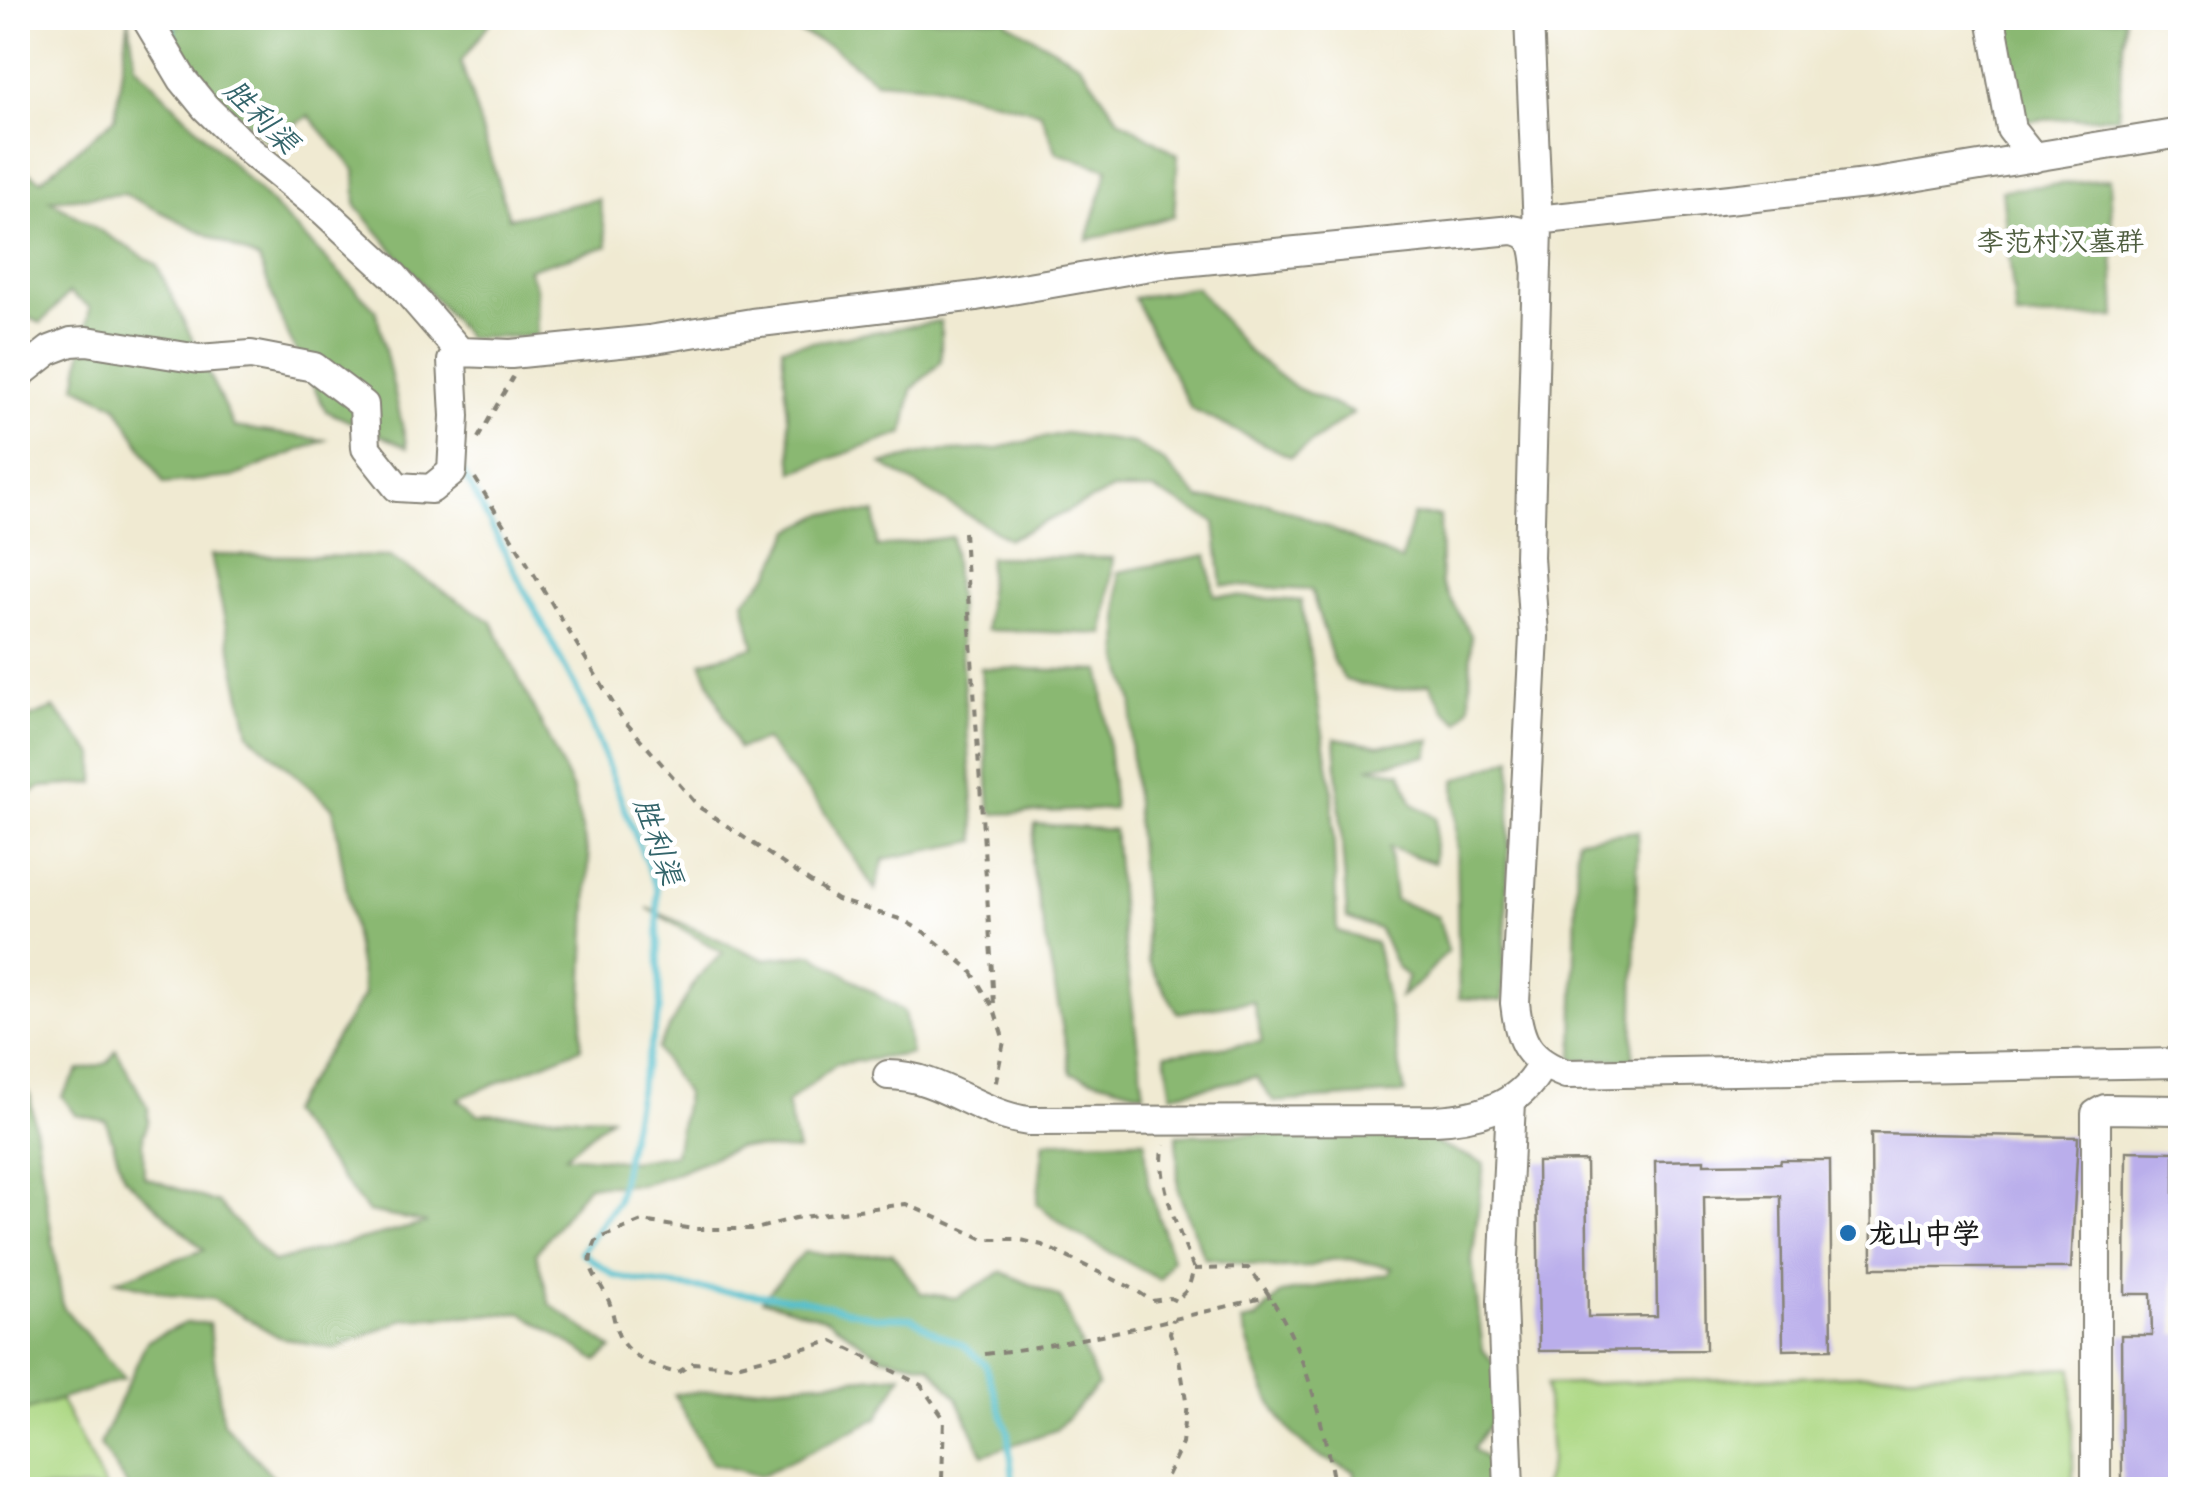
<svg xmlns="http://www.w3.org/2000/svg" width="2198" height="1507" font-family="Delius,'LXGW WenKai TC',sans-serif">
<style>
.green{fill:#add884;stroke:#647a50;stroke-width:2.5}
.forest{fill:#8ab872;stroke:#536a47;stroke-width:2.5}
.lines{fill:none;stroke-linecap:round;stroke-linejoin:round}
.stream{stroke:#51becb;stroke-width:6}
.building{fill:#baaeeb}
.minor-casing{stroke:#868377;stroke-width:32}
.path{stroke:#868377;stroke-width:4;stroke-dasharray:8 8;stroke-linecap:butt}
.minor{stroke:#fff;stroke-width:28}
.poi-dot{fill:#1f6fb2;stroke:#fff;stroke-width:4}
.labels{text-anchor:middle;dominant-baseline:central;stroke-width:9;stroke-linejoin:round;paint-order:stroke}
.park-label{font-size:28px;fill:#4f5e40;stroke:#fff}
.poi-label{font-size:28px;font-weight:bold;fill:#1c1c1c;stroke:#fff;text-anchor:start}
.water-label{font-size:30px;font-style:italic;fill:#34656b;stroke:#fff}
</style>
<rect width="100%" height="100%" fill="#fff"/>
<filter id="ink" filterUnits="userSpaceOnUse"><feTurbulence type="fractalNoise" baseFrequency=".01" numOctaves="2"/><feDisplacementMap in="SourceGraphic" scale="20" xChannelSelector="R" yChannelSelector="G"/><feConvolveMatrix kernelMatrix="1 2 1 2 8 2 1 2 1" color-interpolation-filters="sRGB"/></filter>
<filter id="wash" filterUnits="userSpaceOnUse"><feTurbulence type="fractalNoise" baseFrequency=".0048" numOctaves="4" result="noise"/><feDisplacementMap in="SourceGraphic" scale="40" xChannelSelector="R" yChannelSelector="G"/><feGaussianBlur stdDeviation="2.25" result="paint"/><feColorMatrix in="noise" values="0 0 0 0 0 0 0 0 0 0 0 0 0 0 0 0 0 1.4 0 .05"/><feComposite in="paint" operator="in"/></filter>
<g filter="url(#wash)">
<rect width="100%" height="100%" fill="#f0ead2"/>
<!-- green -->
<path class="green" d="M18 1317 106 1489H18Z
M2073 1368V1489H1542L1551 1459 1546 1385Z"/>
<!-- forest -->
<path class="forest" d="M129 18 135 65 376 310 407 447 326 411 285 329 259 260 124 194 50 200 157 265 234 427 325 440 233 477 164 484 116 405 76 386 90 307 69 293 41 323 18 314V166L41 180 115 118Z
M185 18H493L461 62 509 218 599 199 608 246 528 269 536 287 537 336 468 338 356 206 355 170 309 116 267 142 196 74 173 31Z
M767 18H1006L1007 22 1079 63 1119 119 1178 155 1174 216 1087 240 1108 169 1057 153 1040 112 932 85 875 81 833 47Z
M1994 18H2125L2118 117 2013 121Z
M2110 179 2116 317 2016 318 2002 190Z
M1196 287 1248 351 1292 386 1353 413 1291 457 1191 409 1134 298Z
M941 321V362L912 389 904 433 793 472 782 347Z
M1065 433 1133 443 1163 461 1200 499 1267 503 1305 517 1401 561 1413 515 1440 516 1441 583 1471 635 1470 706 1459 722 1445 710 1429 683C1396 695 1377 688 1345 680L1334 663 1311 590 1222 585 1215 522 1154 490H1112L1009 539 882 464 930 452 994 449Z
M826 513H875L877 547 952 537 976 841 884 859 875 890 821 807 765 740 738 749 701 662 754 647 744 601 771 572 792 530Z
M211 555 390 557 492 622 572 788 589 859 581 1048 458 1099 478 1114 611 1117 566 1155 630 1161 675 1154 686 1095 657 1049 697 978 723 953 647 908 763 959 813 954 904 1012 911 1054 836 1064 787 1103 798 1151 738 1147 668 1176 639 1185H588L536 1253 550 1304 612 1349 597 1361 522 1313 404 1319 335 1349 279 1337 213 1299 173 1295 116 1280 204 1250 124 1177 106 1121 76 1115 62 1096 79 1070 108 1063 116 1050 148 1108V1123L143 1136 144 1177 218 1203 273 1262 427 1223 368 1212 288 1112 364 995 333 808 249 734Z
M1207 555 1214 595 1301 601 1332 788 1337 931 1376 943 1405 1093 1274 1102 1256 1077 1172 1094 1165 1054 1262 1042 1253 1001 1178 1013 1148 962 1130 739 1133 703 1120 660 1118 572Z
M989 557 1113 558 1104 634 986 630Z
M981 668 1101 671 1114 809 995 814 990 810Z
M54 708 95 756V783L42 787 18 799V722Z
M1335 738 1379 745 1431 740 1428 756 1368 767 1401 772 1412 803 1436 818 1434 863 1389 847 1395 900 1438 917 1448 950 1421 981 1400 997 1408 977 1396 966 1379 929 1347 918Z
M1512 758 1503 1001 1459 998 1455 780Z
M1035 824 1114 830 1122 928 1144 1093 1071 1073 1031 861Z
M1638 831 1633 1059 1573 1060 1577 839Z
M18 1078 30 1095 63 1307 124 1379 18 1413Z
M1407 1131 1484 1163 1472 1261 1483 1350 1495 1364 1496 1415 1473 1449 1491 1462 1488 1489H1354V1471C1340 1465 1323 1460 1311 1451 1269 1420 1256 1369 1242 1322L1256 1319 1282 1293 1389 1274 1392 1268 1349 1259 1329 1260 1308 1267 1277 1268 1204 1258 1178 1191 1177 1135Z
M1145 1140 1148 1184 1172 1259 1160 1280 1073 1232 1037 1204 1044 1141Z
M804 1252 848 1256 892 1253 921 1293 956 1298 1002 1272 1061 1298 1098 1385 1056 1430 983 1455 957 1398 930 1366 881 1356 827 1319 762 1300Z
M185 1323H209L223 1423 285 1489H129L100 1445 147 1341Z
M902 1375 878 1418 760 1476 711 1463 674 1394Z"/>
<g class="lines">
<!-- stream -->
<path class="stream" d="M175 44 171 22 175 18
M463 472 581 698 657 890 660 1009 640 1086 617 1202 581 1252 615 1276 649 1283 799 1299 876 1317 912 1318 937 1334 962 1344 985 1364 1008 1432 1014 1490"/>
</g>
<g id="blocks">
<!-- building -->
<path class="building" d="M1871 1133 2078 1137 2071 1268H1872Z
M2126 1151 2174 1152V1334H2180V1489L2142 1490V1486H2122L2121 1335H2152L2151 1294H2125Z
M1704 1160V1164L1780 1163 1781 1160H1830L1832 1349 1783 1350 1781 1196 1704 1197 1706 1350 1539 1351 1537 1162 1586 1161 1588 1317 1657 1316 1655 1161Z"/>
</g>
</g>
<g filter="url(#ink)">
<use href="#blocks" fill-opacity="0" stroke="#868377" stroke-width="2.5"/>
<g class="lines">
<!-- minor casing -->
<g class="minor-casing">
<path id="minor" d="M146 18 183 80 205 107 250 151 323 210 394 276 460 352
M1529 18 1538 228 1529 557 1534 636 1515 1003C1519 1042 1528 1060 1566 1074L2180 1063
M1991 18 2011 129 2034 158
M22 372 50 350 71 342 87 341 199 359 251 355 314 367 364 405 366 448 397 487 431 489 452 472 455 416 452 361 460 352 511 354 649 340 752 323 976 296 1162 264 1512 230C1534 233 1535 247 1537 267V220L1876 183 2180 133
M888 1075C940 1075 979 1115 1029 1121L1435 1120C1478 1118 1523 1106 1542 1063
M1509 1490 1502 1302 1511 1101
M2096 1490V1114L2105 1109 2180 1110"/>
</g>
<!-- path -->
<path class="path" d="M478 438 513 377
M475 478 622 718 699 807 837 900 903 920 924 932 970 969 994 1009 1004 1041 995 1087
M964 532 994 1004
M1194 1269 1248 1268C1300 1325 1322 1415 1335 1490
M985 1354C1081 1343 1177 1318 1271 1296
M942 1479 944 1419 921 1385 833 1341 732 1366 693 1363 677 1373C658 1368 634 1360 622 1342 614 1330 614 1310 607 1297 594 1271 583 1269 597 1239L642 1221 693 1229H756L795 1218 906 1204 984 1239H1017L1042 1245 1134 1289 1152 1301 1170 1298 1176 1301 1188 1289 1194 1269C1181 1236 1155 1179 1164 1145
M1160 1490 1182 1444 1186 1401 1179 1358 1170 1333 1173 1319"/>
<!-- minor -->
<use href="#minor" class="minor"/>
</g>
</g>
<!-- markers -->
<circle class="poi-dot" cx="1848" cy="1233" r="10"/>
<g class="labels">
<!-- park labels -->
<g class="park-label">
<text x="2060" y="241">李范村汉墓群</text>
</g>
<!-- poi labels -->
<g class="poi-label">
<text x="1868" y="1233">龙山中学</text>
</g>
<!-- water labels -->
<g class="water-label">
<text transform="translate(262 116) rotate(45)">胜利渠</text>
<text transform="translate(659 841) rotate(71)">胜利渠</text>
</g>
</g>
<!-- margin -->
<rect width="2198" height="1507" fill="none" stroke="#fff" stroke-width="60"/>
</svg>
